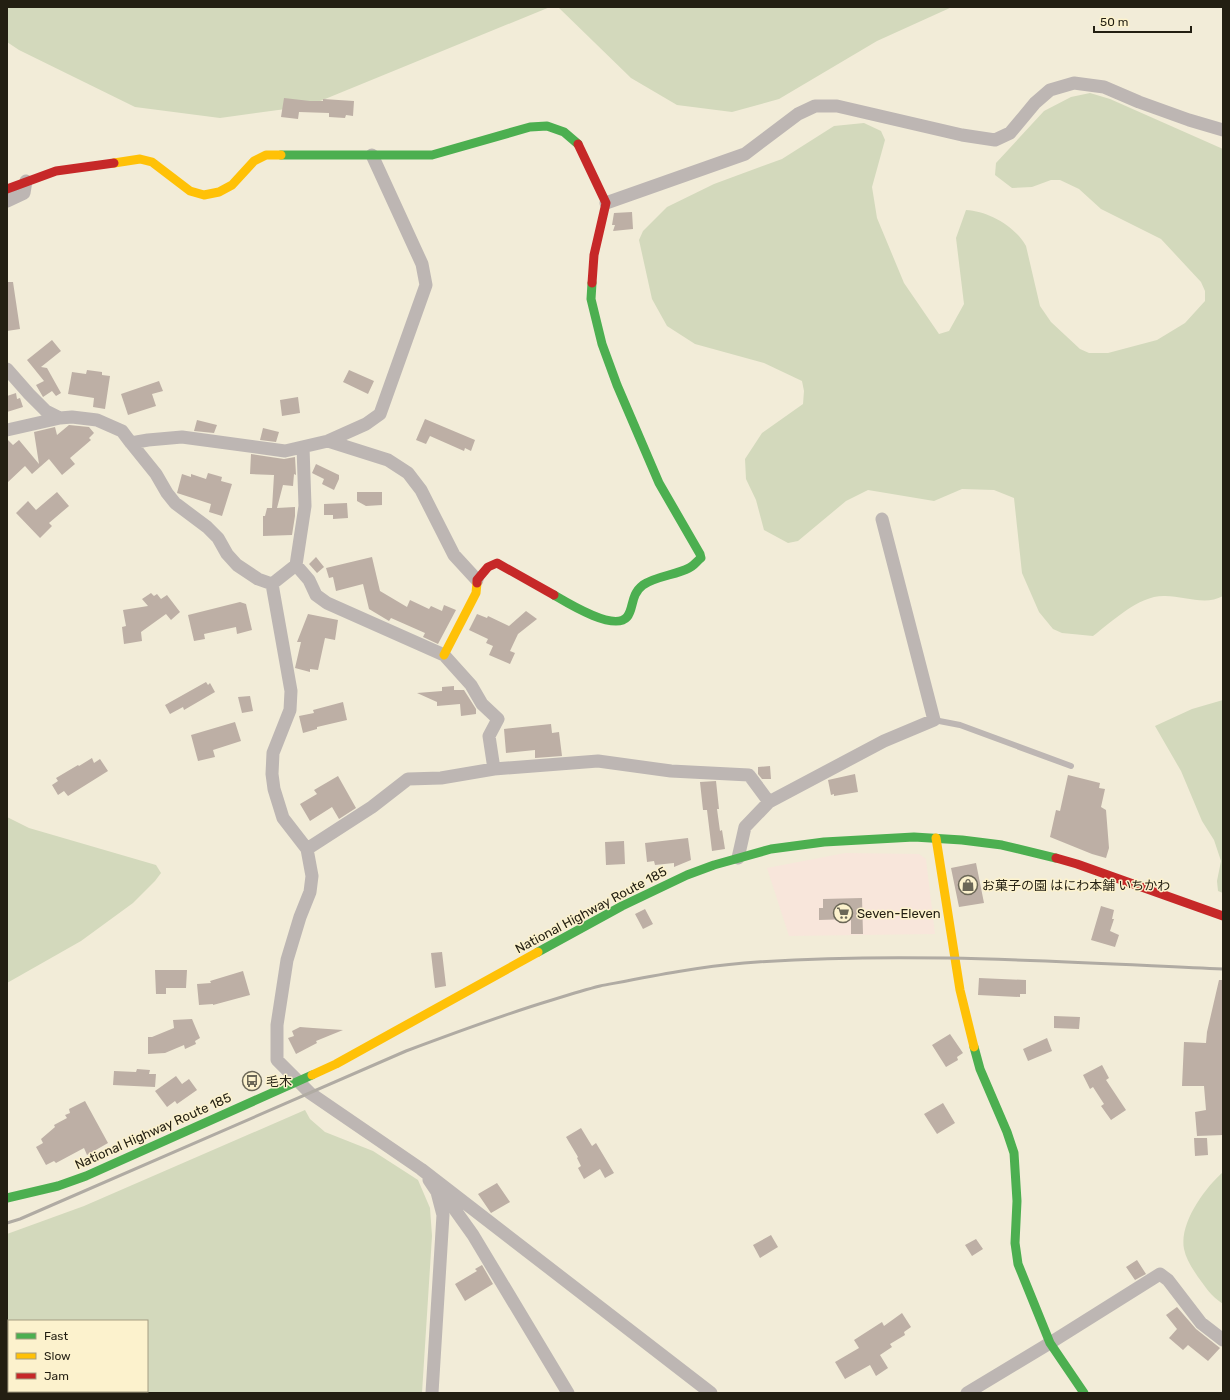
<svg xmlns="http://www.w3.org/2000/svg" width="1230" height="1400" font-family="Rubik,'Noto Sans JP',sans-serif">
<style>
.commercial{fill:#f8e6db}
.green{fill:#d3d9bc;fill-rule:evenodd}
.building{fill:#bdafa5}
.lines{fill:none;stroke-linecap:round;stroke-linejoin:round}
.lane{stroke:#bdb6b3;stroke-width:6}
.street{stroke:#bdb6b3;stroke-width:13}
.fast{stroke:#4caf50;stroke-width:9}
.slow{stroke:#ffc107;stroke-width:9}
.jam{stroke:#c62828;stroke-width:9}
.rail{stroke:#b0aba3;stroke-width:3}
.labels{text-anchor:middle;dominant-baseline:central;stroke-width:3;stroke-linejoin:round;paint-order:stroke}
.poi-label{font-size:13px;fill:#231f12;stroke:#fcf2cd;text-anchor:start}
.street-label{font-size:13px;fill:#231f12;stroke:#fcf2cd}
</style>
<rect width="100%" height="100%" fill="#f2ecd8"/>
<!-- commercial -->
<path class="commercial" d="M845 853 919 854 926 859 935 934 789 936 767 868Z"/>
<!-- green -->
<path class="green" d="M7 7H550L308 106 220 118 135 107 19 50 7 42Z
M558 7H952L877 41 779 99 732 112 677 105 631 78Z
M1090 93 1110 99 1223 149V596C1205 606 1185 596 1165 596 1139 595 1113 621 1093 636L1062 633 1053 629 1039 612 1022 573 1014 498 994 490 962 489 934 501 868 490 846 501 798 541 788 543 764 530 756 500 746 479 745 459 762 433 803 404 804 391 802 381 764 363 695 344 667 326 652 299 639 240 643 231 667 207 714 184 782 159 834 126 864 123 881 131 885 140 872 187 877 218 904 283 939 334 949 331 964 304 956 238 966 210C988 211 1015 226 1026 246L1040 306 1051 322 1080 349 1089 353H1108L1157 340 1185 323 1205 301V291L1201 282 1161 239 1101 209 1079 189 1060 180H1051L1032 187 1012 188 995 175 996 163 1044 111 1071 97Z
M1223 700V893L1218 891 1217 881 1221 861 1214 840 1202 821 1181 771 1155 726 1192 709Z
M7 817 29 828 156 865 161 873 155 881 133 903 81 941 7 983Z
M305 1110 310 1119 325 1132 373 1151 418 1180 430 1208 432 1236 422 1393H7V1234L84 1206ZM9 1321H147V1391H9Z
M1223 1172V1304C1210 1295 1207 1289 1198 1277 1192 1268 1186 1259 1184 1249 1179 1223 1205 1188 1223 1172Z"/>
<!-- building -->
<path class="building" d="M284 98 310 101H323V99L354 101 353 116 346 115 345 118 329 117V113L299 112 298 119 281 117Z
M632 212 633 229 613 231 615 225H612L614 213Z
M7 282H13L20 329 7 331Z
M52 340 61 351 41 367 47 368 61 393 56 396 52 391 43 397 36 385 44 381 27 360Z
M87 370 102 372V375L110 376 105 409 93 407 94 398 68 394 72 372 86 374Z
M349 370 374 381 368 394 343 382Z
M159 381 163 391 152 394 156 406 128 415 121 394Z
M16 393 17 399 20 398 23 407 7 412V396Z
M298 397 300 413 282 416 280 400Z
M425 419 475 440 471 451 465 448 464 451 430 436 426 444 416 440Z
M197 420 217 425 214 433 194 431Z
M69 425 89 427 94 433 89 438 91 440 70 458 75 464 62 475 49 459 32 474 25 466 7 483V439L13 445 19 440 39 464 34 432 55 427 57 435Z
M263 428 279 432 276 442 260 440Z
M251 454 284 459 295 457 296 475 294 474 293 486 283 485 277 508 295 507V516L292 535 263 536V516H265L267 508H272L274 475 250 474Z
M316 464 339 475V479L334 490 322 484 324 479 312 473Z
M208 473 222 477 221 481 232 484 222 516 209 512 211 504 177 493 182 474 191 477V474L206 479Z
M57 492 69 506 49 523 52 526 40 538 16 513 28 501 36 510Z
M357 492H382V505L366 506 357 501Z
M347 503 348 518 333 519V515H324V504Z
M316 557 324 567 317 573 309 564Z
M372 557 380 591 407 607 410 600 429 609 431 606 442 611 444 605 456 610 438 644 423 637 425 633 391 618 389 621 369 609 363 584 336 591 333 577 329 578 326 568Z
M151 593 154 596 157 594 161 599 167 595 180 612 171 620 166 614 141 632 142 641 124 644 122 627 126 626 123 610 148 606 142 599Z
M240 602 246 604 252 630 237 634 236 627 204 634 205 639 194 641 188 615Z
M526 611 537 619 518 634 510 651 515 653 510 664 489 655 493 646 486 643 488 639 469 630 477 614 487 618 488 616 509 626Z
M308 614 338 620 335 640 325 638 318 670 310 669V672L295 668 301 642H297Z
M206 682 208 685 210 683 215 692 184 710 183 707 170 714 165 705Z
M454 686V690H464L476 709V714L461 716 460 704 437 706V702L417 693 442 691V687Z
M250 696 253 711 242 713 238 697Z
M343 702 347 720 317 727V729L303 733 299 716 314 713 313 710Z
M235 722 241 741 213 750 215 757 198 761 191 735Z
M551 724 552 733 559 732 562 756 535 758V750L506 753 504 729Z
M92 758 94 763 100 759 108 771 68 796 64 791 58 795 52 785 58 781 56 778 78 765 79 766Z
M770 766 771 779H762L758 774V767Z
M855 774 858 792 834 796V794L831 795 828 780Z
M1068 775 1100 783 1099 788 1105 789 1101 807 1106 810 1109 848 1106 858 1092 854 1050 837 1056 810 1060 811Z
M338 776 356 808 339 819 332 807 310 821 300 804 317 794 314 790Z
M716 781 719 809H717L720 831 722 830 725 849 712 851 707 810H703L700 782Z
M688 838 691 860 674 867V863L655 865 654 861 647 862 645 843Z
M624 841 625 864 606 865 605 842Z
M976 863 984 903 959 907 951 868Z
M862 898 863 934H851V919L819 920V908H823V899Z
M1101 906 1114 910 1112 919H1114L1110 931 1119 935 1115 947 1091 940Z
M645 909 653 924 643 929 635 914Z
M442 952 446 986 435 988 431 953Z
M155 970H187L186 988H166V994H156Z
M243 971 250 995 213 1005V1004L199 1005 197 984 211 983 210 981Z
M979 978 1026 980V994H1020V997L978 995Z
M1219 980H1223V1135L1197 1136 1195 1112 1206 1110 1204 1086H1182L1184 1042 1206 1043 1207 1032Z
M1054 1016 1080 1017 1079 1029 1054 1028Z
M192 1019 200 1038 195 1041 196 1044 185 1049 184 1045 165 1053 148 1054V1037H152L174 1028 173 1020Z
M300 1027 313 1028 343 1030 316 1041 317 1043 296 1054 288 1038 294 1036 292 1031Z
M950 1034 963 1053 957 1057 958 1060 946 1067 932 1045Z
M1047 1038 1052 1051 1028 1061 1023 1049Z
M1102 1065 1109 1078 1106 1080 1126 1110 1111 1120 1101 1106 1104 1104 1093 1087 1090 1089 1083 1075Z
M137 1069 150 1070 149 1074H156L155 1087 113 1085 114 1071 136 1072Z
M176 1076 182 1084 189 1079 197 1090 177 1104 175 1101 167 1107 155 1091Z
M85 1101 108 1143 87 1155 84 1148 56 1163 54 1161 46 1165 36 1147 43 1143 41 1139 55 1127 54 1125 67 1118 65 1115 70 1113 69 1109Z
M943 1103 955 1123 937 1134 924 1114Z
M581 1128 592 1146 596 1143 614 1173 605 1178 600 1169 584 1179 578 1168 581 1166 577 1158 578 1157 566 1137Z
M1194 1138H1207L1208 1155 1195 1156Z
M497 1183 510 1202 491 1213 478 1194Z
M771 1235 778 1247 760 1258 753 1245Z
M976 1239 983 1249 972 1256 965 1245Z
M1137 1260 1146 1274 1135 1280 1126 1267Z
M482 1265 493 1284 465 1301 455 1284 477 1271 475 1269Z
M1177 1307 1196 1329 1220 1348 1208 1361 1188 1345 1183 1350 1169 1338 1177 1329 1166 1315Z
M902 1313 911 1327 904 1332 905 1335 890 1344 892 1347 880 1355 888 1368 876 1376 870 1365 845 1379 835 1362 859 1348 854 1340 882 1322 884 1326Z"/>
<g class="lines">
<!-- lane -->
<path class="lane" d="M934 720 960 725 1071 766"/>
<!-- street -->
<path class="street" d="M7 201 24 193 26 181
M606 203 745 154 798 114 815 106H837L962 135 995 140 1010 133 1035 103 1050 90 1074 83 1104 87 1139 102 1189 120 1223 130
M7 369 29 394 46 411 60 418
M7 430 60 418 72 417 97 420 122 431 131 443 156 474 167 493 175 503 207 527 218 538 227 554 237 565 258 579 272 584
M328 441 388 460 408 473 421 490 454 555 477 580
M131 443 148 440 182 437 285 451 328 441 366 424 380 414 426 285 422 264 372 155
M296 565 309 580 316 595 327 603 444 655 471 685 482 704 498 719 489 736 494 769
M272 584 291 691 290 710 273 753 272 774 274 789 283 818 307 849 312 876 310 892 300 917 287 960 277 1025V1060L310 1093 421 1169 711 1393
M272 584 296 565 305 506 303 447
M307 849 372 807 408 779 441 778 494 769 598 761 671 771 749 775 769 802
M738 858 745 827 769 802 884 741 934 720 882 519
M429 1180 437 1192 443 1215 432 1393
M449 1191 453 1207 473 1235 568 1393
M967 1393 1050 1343 1160 1274 1168 1280 1201 1323 1223 1340"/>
<!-- fast -->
<path class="fast" d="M281 155H432L530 127 547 126 564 132 578 144
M554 595C566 602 614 632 627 617 634 609 630 595 643 585 656 576 676 575 689 568 694 566 697 561 701 558L700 554 659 483 617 385 602 344 591 299 592 283
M538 952 622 906 687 875 714 865 771 849 824 842 914 837 962 840 1002 845 1056 858
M974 1047 980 1069 1007 1132 1014 1153 1017 1201 1015 1243 1018 1264 1050 1343 1084 1393
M7 1198 58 1186 86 1176 312 1075"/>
<!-- slow -->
<path class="slow" d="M114 163 140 159 152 162 190 191 204 195 219 192 232 185 254 161 266 155H281
M444 655 476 593 477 583
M936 838 960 990 974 1047
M312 1075 336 1064 538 952"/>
<!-- jam -->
<path class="jam" d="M578 144 606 203 594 255 592 283
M7 189 56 171 114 163
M477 583V580L488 567 497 563 554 595
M1056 858 1077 864 1223 916"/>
<!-- rail -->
<path class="rail" d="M7 1223 20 1219 406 1051C454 1033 502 1015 552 1000 568 995 584 990 600 986 647 977 696 967 744 963 903 951 1063 962 1223 969"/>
</g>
<!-- icons -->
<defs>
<g id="shop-ring" transform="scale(1)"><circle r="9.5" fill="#fcf2cd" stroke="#6b6757" stroke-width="1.5"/><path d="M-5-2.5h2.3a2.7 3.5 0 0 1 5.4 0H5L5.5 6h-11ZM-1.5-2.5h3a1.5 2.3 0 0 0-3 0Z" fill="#6b6757"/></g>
<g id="supermarket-ring" transform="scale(1)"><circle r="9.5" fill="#fcf2cd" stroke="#6b6757" stroke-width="1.5"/><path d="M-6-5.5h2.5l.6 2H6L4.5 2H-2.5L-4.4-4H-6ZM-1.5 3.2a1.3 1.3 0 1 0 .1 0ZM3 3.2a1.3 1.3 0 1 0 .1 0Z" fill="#6b6757"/></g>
<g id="bus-ring" transform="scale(1)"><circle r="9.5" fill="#fcf2cd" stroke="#6b6757" stroke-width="1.5"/><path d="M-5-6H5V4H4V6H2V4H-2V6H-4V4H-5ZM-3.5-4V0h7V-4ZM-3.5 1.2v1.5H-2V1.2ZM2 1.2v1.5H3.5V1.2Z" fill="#6b6757"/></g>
</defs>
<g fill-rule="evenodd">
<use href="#shop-ring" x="968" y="885"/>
<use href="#supermarket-ring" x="843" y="913"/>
<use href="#bus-ring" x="252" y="1081"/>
</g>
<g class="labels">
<!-- poi labels -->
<g class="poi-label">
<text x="982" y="885">お菓子の園 はにわ本舗 いちかわ</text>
<text x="857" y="913">Seven-Eleven</text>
<text x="266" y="1081">毛木</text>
</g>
<!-- street labels -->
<g class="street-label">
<text transform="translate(591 910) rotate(-28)">National Highway Route 185</text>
<text transform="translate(153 1131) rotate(-24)">National Highway Route 185</text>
</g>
</g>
<!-- border -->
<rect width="1230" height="1400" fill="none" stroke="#231f12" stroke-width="16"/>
<!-- legend -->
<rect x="8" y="1320" width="140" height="72" fill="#fcf2cd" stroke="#a59e82"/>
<rect x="16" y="1333" width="20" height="6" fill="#4caf50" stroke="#a59e82"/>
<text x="44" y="1340" font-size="12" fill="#231f12">Fast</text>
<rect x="16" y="1353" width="20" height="6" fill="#ffc107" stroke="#a59e82"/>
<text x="44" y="1360" font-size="12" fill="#231f12">Slow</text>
<rect x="16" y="1373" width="20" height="6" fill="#c62828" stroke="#a59e82"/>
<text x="44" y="1380" font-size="12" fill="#231f12">Jam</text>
<!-- scale -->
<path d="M1094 26v6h97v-6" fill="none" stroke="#231f12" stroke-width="2"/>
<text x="1100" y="26" font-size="12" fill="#231f12" stroke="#fcf2cd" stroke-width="3" paint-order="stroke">50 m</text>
</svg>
